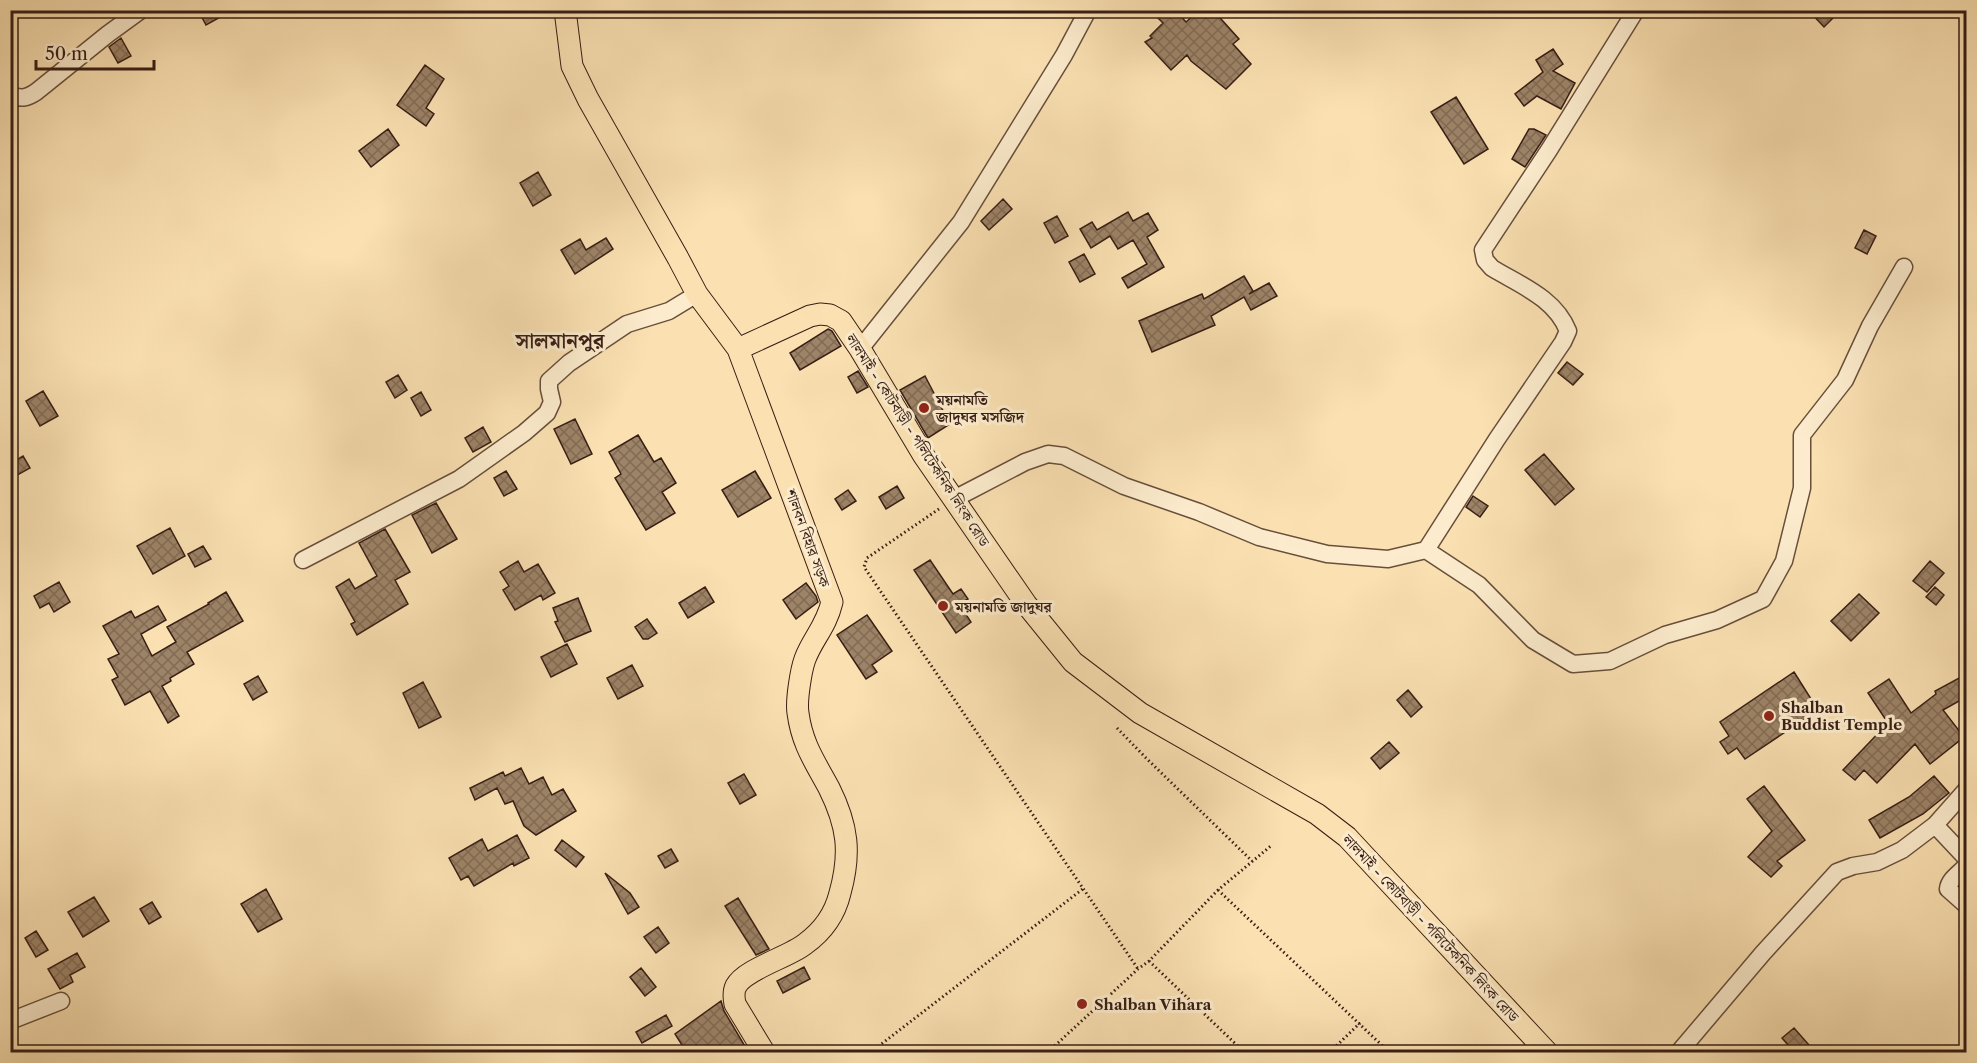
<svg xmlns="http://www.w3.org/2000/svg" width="1977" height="1063" font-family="'Libre Caslon Text','Noto Serif Bengali',serif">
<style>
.building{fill:url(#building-cross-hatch);stroke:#371e15;stroke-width:1.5}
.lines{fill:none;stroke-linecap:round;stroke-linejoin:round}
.minor-casing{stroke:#684f3c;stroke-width:19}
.major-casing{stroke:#371e15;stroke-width:23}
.path{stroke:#371e15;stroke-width:3;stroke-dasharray:1.5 3;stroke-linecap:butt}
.minor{stroke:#fceccd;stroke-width:16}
.major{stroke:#fbe1b2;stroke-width:21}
.poi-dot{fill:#8f2418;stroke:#fceccd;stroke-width:2}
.labels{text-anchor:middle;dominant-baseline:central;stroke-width:6;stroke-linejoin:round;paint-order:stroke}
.poi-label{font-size:15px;font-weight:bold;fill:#371e15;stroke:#fceccd;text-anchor:start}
.street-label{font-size:15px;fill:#371e15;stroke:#fceccd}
.district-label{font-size:21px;font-weight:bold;fill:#371e15;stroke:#fceccd}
</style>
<defs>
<pattern id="building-cross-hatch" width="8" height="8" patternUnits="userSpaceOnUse" patternTransform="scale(1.5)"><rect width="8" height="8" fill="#9d8367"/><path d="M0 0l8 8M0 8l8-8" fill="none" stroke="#816b54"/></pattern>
</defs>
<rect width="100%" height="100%" fill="#fbe1b2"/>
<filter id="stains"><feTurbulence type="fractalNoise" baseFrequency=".00333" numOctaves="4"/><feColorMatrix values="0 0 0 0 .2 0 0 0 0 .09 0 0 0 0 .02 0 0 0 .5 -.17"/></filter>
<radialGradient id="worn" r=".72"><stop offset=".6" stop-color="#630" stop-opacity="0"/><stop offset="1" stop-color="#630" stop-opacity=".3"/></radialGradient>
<!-- building -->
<path class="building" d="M198 10H233L206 25Z
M1164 10H1175L1186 22 1200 10H1213L1239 39 1233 44 1251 64 1226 89 1191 61 1187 55 1171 70 1145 42 1152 38 1150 36 1163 23 1157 17Z
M1808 10H1841L1824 27Z
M121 38 131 56 118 63 109 47Z
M1553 49 1563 64 1553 71 1575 83 1561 109 1537 96 1524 106 1515 94 1543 72 1536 60Z
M425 65 444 79 426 108 434 114 426 126 397 105Z
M1456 97 1488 149 1464 164 1431 112Z
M388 129 399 145 371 167 359 151Z
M1529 129H1534L1546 135 1525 167 1512 159Z
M538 172 551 195 533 206 520 183Z
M1003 199 1012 209 989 230 981 221Z
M1128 212 1133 221 1148 213 1158 230 1147 237 1164 267 1128 288 1122 278 1147 264 1133 240 1118 249 1110 236 1091 248 1080 229 1092 222 1097 230Z
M1057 216 1068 236 1055 243 1044 223Z
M1864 230 1876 236 1867 254 1855 248Z
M606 238 613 249 575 274 561 250 580 239 586 250Z
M1084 254 1095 274 1080 282 1069 262Z
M1244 276 1253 291 1249 294 1269 283 1277 296 1251 310 1244 297 1211 316 1215 325 1152 352 1139 321 1202 294 1204 299Z
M828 329 832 331 841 346 800 370 790 353Z
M1567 362 1583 374 1573 385 1558 373Z
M858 371 868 387 857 393 848 377Z
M398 375 407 390 395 398 386 382Z
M925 376 950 424 928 438 900 390Z
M43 391 58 416 40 426 26 401Z
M421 392 431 410 421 416 411 398Z
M575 419 592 454 571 464 554 429Z
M483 427 491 442 473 452 465 438Z
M638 435 654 462 661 458 676 483 662 492 675 513 646 530 615 478 621 474 609 452Z
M1544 454 1574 489 1555 505 1525 470Z
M23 456 30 468 10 479V464Z
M506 471 517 489 504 496 494 478Z
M755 471 771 498 738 517 722 490Z
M897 486 904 498 886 509 879 497Z
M848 490 856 501 842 510 835 499Z
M1473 496 1488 506 1480 517 1466 507Z
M436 503 457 539 432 553 412 515Z
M170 528 185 556 153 574 137 546Z
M385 529 410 572 395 580 408 604 357 635 351 624 355 622 336 587 349 579 355 589 377 576 359 543Z
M203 546 211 559 195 567 188 554Z
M930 560 953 594 961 589 968 599 959 604 971 622 956 633 914 570Z
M518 561 524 572 538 564 555 593 543 600 541 595 515 610 503 590 509 586 500 572Z
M1930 561 1944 573 1927 592 1913 581Z
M59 582 70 602 54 612 49 603 40 608 34 596Z
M806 583 816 596 818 602 796 619 783 600Z
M705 587 714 602 688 618 679 603Z
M1935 587 1944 595 1936 605 1926 597Z
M226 592 243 621 187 652 194 664 170 678 171 681 162 686 179 716 168 723 150 691 125 705 112 680 118 677 108 659 119 654 103 626 131 611 135 618 158 606 166 620 141 634 152 656 176 642 167 627 209 604 208 603Z
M1859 594 1879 613 1851 641 1831 621Z
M578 598 591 631 565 642 555 622 558 621 553 608Z
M867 615 892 651 872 665 877 672 866 679 837 635Z
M647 619 657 633 648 639H643L635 627Z
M567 644 577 664 551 677 541 657Z
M632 665 643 686 618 699 607 678Z
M1794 672 1818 710 1745 759 1737 748 1728 754 1720 742 1729 736 1720 722Z
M258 676 267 692 253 700 244 684Z
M1961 677 1966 687V697L1943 710 1964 737 1930 764 1915 744 1877 783 1864 770 1855 780 1843 770 1888 723 1868 693 1889 679 1911 713 1936 694 1935 691Z
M423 682 441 717 419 728 403 693Z
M1408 690 1422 707 1411 717 1397 700Z
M1389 742 1399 753 1380 769 1371 758Z
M521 768 529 784 543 777 552 795 563 789 576 811 536 835 524 826 513 801 505 804 497 788 475 800 470 788 503 772 505 776Z
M744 774 756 795 740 804 728 783Z
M1934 776 1949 793 1923 814 1880 838 1869 820 1909 797Z
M1764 786 1805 840 1777 861 1782 866 1771 877 1748 857 1772 831 1747 799Z
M517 835 529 858 514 866 513 863 474 886 468 876 461 880 449 858 482 839 488 851Z
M562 840 584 857 576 867 555 850Z
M671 849 678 861 665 868 658 856Z
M605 873 630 893 639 907 628 914Z
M266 889 282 919 258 932 241 904Z
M94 897 109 921 83 937 68 912Z
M738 898 769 949 756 955 725 906Z
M152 902 161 917 149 924 140 909Z
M658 927 669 943 656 953 644 937Z
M36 931 48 950 36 957 25 938Z
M77 953 85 967 70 975 73 982 60 989 48 969Z
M804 967 810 979 783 993 777 981Z
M641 968 656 987 645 996 630 977Z
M721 1001 724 1011 749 1053H687L675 1034Z
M666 1015 672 1026 642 1043 636 1032Z
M1794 1028 1816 1053H1795L1782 1038Z"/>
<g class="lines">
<!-- minor casing -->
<g class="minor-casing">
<path id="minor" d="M10 94C20 100 27 98 36 92L108 34 141 10
M860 349 961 222 1064 55 1088 10
M954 499 1025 462 1048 454 1064 456 1124 486 1199 512 1259 537 1327 554 1388 559 1426 550 1497 439 1563 342 1568 331C1555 298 1520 285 1492 268L1485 260 1483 250 1549 150 1636 10
M1426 550 1479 585 1533 640 1573 664 1610 661 1665 635 1717 620 1763 599 1784 561 1802 488V435L1845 380 1870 326 1904 267
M303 560 459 479 524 433 547 413 552 402 549 389V381L569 363 627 324 669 311 697 294
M1935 825 1966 858
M1966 866C1960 873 1949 879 1948 889L1966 905
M10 1021 61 1001
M1679 1052 1763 953 1837 872 1853 866 1877 862 1902 850 1935 825 1966 790"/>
</g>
<!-- major casing -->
<g class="major-casing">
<path id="major" d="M565 10 572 66 588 99 678 258 697 294 738 349 832 602C826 627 813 638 805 659 801 670 796 701 798 713 802 744 815 762 829 788 848 826 851 853 840 893 835 914 823 931 805 944 789 957 745 969 736 986 733 992 734 999 735 1004L764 1052
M738 349 810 316 820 314 830 315 841 321 860 349 924 456 1026 604 1073 662 1140 713 1317 814 1347 837 1547 1052"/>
</g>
<!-- path -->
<path class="path" d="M939 509 867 558 864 567 1138 969
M1117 728 1146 758 1252 861
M1218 890 1389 1052
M1149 961 1244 1052
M871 1052 1084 888
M1048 1052 1138 969 1149 961 1218 890 1272 845
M1330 1052 1360 1023"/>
<!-- minor -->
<use href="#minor" class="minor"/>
<!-- major -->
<use href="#major" class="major"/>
</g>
<!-- markers -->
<g class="poi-dot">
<circle cx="924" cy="408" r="6"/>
<circle cx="943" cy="606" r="6"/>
<circle cx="1769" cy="716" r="6"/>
<circle cx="1082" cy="1004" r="6"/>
</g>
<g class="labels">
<!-- poi labels -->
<g class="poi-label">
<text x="936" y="399">ময়নামতি<tspan x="936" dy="17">জাদুঘর মসজিদ</tspan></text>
<text x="955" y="606">ময়নামতি জাদুঘর</text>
<text x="1781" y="707">Shalban<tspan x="1781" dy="17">Buddist Temple</tspan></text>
<text x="1094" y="1004">Shalban Vihara</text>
</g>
<!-- street labels -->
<g class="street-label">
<text transform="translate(918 440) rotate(57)">লালমাই - কোটবাড়ী - পলিটেকনিক লিংক রোড</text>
<text transform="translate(808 538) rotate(70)">শালবন বিহার সড়ক</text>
<text transform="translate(1431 928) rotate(47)">লালমাই - কোটবাড়ী - পলিটেকনিক লিংক রোড</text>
</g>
<!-- district labels -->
<g class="district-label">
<text x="560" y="340">সালমানপুর</text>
</g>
</g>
<!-- margin -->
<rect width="1977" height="1063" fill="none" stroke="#fbe1b2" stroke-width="36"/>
<rect x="12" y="12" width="1953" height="1039" fill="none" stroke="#371e15" stroke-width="3"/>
<rect x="18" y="18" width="1941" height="1027" fill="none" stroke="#371e15" stroke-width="1.5"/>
<!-- scale -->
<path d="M36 60v9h118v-9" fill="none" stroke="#371e15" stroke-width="3"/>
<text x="45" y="60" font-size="18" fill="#371e15" stroke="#fceccd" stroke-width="4.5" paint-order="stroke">50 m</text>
<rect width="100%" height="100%" filter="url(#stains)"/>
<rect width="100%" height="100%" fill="url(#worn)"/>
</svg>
